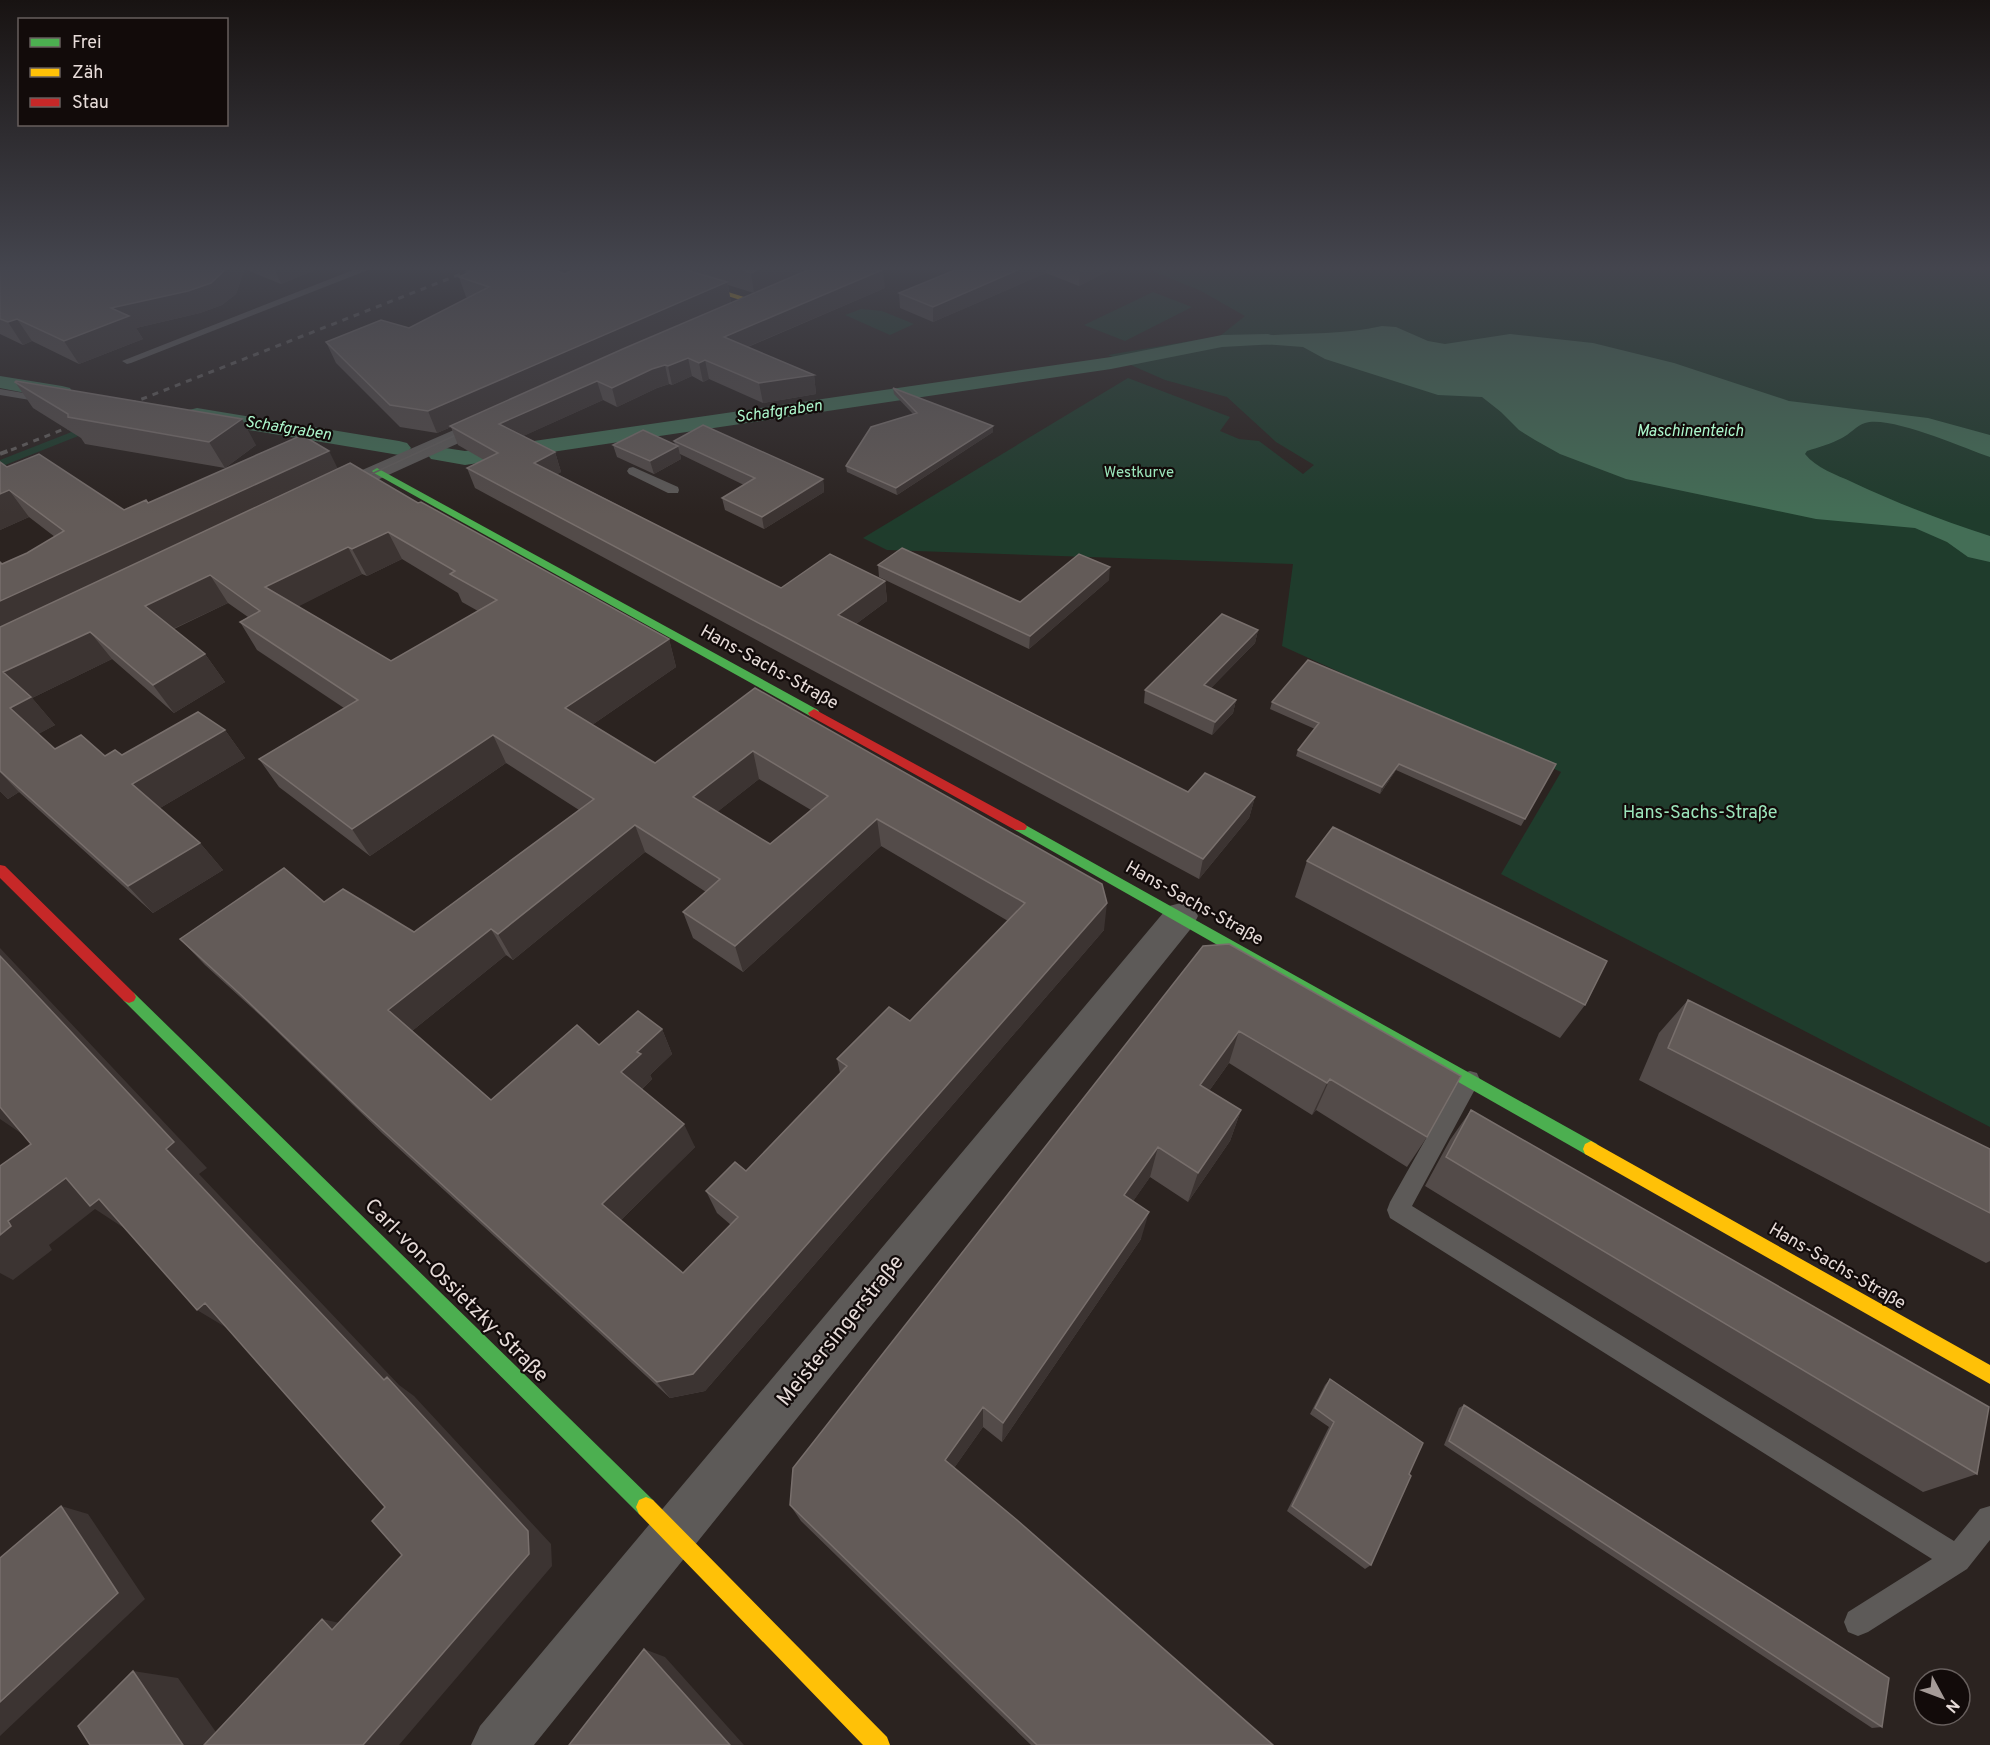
<svg xmlns="http://www.w3.org/2000/svg" width="1990" height="1745" font-family="Overpass,sans-serif">
<style>
.green{fill:#1f3c2c}
.water{fill:#446e56}
.lines{fill:none;stroke-linecap:round;stroke-linejoin:round}
.canal{fill:#446e56;fill-rule:evenodd}
.lane{fill:#5d5a58;fill-rule:evenodd}
.street{fill:#5d5a58;fill-rule:evenodd}
.fast{fill:#4caf50;fill-rule:evenodd}
.slow{fill:#ffc107;fill-rule:evenodd}
.jam{fill:#c62828;fill-rule:evenodd}
.tram{stroke:#625e5c;stroke-width:1.5}
.rail-far1{stroke:#625e5c;stroke-width:3;stroke-dasharray:6 6;stroke-linecap:butt}
.rail{stroke:#625e5c;stroke-width:4;stroke-dasharray:8 8;stroke-linecap:butt}
.wall{fill:#534b49;fill-rule:evenodd}
.shaded-wall{fill:#3c3432}
.building{fill:#635b58;stroke:#786f6c;stroke-width:1.5;fill-rule:evenodd}
.labels{text-anchor:middle;dominant-baseline:central;stroke-width:4.5;stroke-linejoin:round;paint-order:stroke}
.far-park-label{font-size:15px;fill:#9be5bb;stroke:#120b0a}
.far-water-label{font-size:16px;font-style:italic;fill:#adf8cd;stroke:#120b0a}
.street-label{font-size:18px;fill:#e7dcd9;stroke:#120b0a}
.park-label{font-size:18px;fill:#9be5bb;stroke:#120b0a}
.near-street-label{font-size:21px;fill:#e7dcd9;stroke:#120b0a}
</style>
<rect width="100%" height="100%" fill="#2b2320"/>
<!-- green -->
<path class="green" d="M1150 270H1990V1127L1501 874 1561 772 1282 646 1293 564 887 550 863 538 1128 378 1230 417 1220 431 1239 439 1259 441 1303 474 1314 465 1276 442 1227 397 1165 380 1108 355 1220 336 1245 316 1201 291Z
M1153 292 1192 307 1125 341 1084 325Z
M861 309 882 311 914 324 890 335 845 315Z
M133 408 144 410 0 467V460Z"/>
<!-- water -->
<path class="water" d="M1382 326 1396 327 1428 341 1445 344 1510 334 1593 343 1674 363 1789 401 1928 418 1990 435V457C1963 448 1890 415 1865 423 1856 426 1850 434 1842 438 1831 444 1819 447 1807 451L1805 454C1816 468 1837 475 1852 482 1897 503 1943 521 1990 536V562L1968 557 1947 542 1915 528 1816 519 1626 479 1560 454 1535 440 1519 430 1501 412 1482 397 1438 395 1325 359 1303 347 1222 341C1275 330 1329 338 1382 326Z"/>
<g class="lines">
<!-- canal -->
<path class="canal" d="M1268 334 1275 336 1278 340 1275 344 1222 347 1111 369 465 465 431 459 427 454 431 449 439 447 465 451 1111 357 1222 335Z
M0 376 62 386 70 388 73 393 70 398 62 400 0 388Z
M197 408 399 441 407 443 411 448 407 453 399 455 189 420 186 415 189 410Z"/>
<!-- lane -->
<path class="lane" d="M353 270H368L131 363 127 364 122 361Z
M0 389 36 395 42 398 36 401 0 395Z
M633 467 678 487 679 490 678 493H668L629 474 627 471 629 468Z
M1470 1071 1477 1073 1480 1080 1412 1206 1954 1541 1980 1509 1990 1506V1540L1967 1569 1868 1632 1858 1636 1848 1632 1844 1622 1848 1612 1932 1559 1390 1218 1387 1210 1390 1202 1463 1073Z"/>
<!-- street -->
<path class="street" d="M495 412 503 413 506 418 503 423 353 491 345 493 337 491 333 486 337 481Z
M1181 903 1193 906 1198 916 1193 926 534 1745H471L480 1726 1169 906Z"/>
<!-- fast -->
<path class="fast" d="M377 468 818 710 820 713 814 717 810 716 374 473 372 471Z
M1020 822 1597 1144 1599 1149 1597 1154 1591 1157 1585 1154 1015 830 1013 827Z
M129 991 134 993 653 1500 656 1507 653 1514 646 1517 639 1514 124 1001 122 997 124 993Z"/>
<!-- slow -->
<path class="slow" d="M645 270H657L757 301 750 303Z
M1591 1141 1990 1365V1384L1585 1154 1583 1149 1585 1144Z
M646 1497 653 1500 887 1737 890 1745H863L639 1514 636 1507 639 1500Z"/>
<!-- jam -->
<path class="jam" d="M814 709 1025 824 1027 827 1025 830H1015L810 716 808 713Z
M0 865 5 866 134 993 136 997 134 1001 129 1003 124 1001 0 878Z"/>
<!-- tram -->
<path class="tram" d="M354 482 469 429"/>
<!-- rail-far1 -->
<path class="rail-far1" d="M119 408 471 270
M11 450 82 422"/>
<!-- rail -->
<path class="rail" d="M0 454 15 448"/>
</g>
<!-- wall -->
<path class="wall" d="M0 270H244L236 294 222 305 200 313 136 328 143 339 79 364 32 341 23 345 0 334Z
M247 270H315L281 284Z
M572 270H808L754 293 728 285 731 303 885 288 748 347 814 375 816 394 763 403 709 379 703 382 692 376 672 385 669 384 657 388 617 407 603 400 523 436 555 452 561 472 557 474 781 588 885 581 887 601 856 624 1188 792 1255 797 1249 818 1199 879 475 488 467 468 484 460 458 445 451 427 437 433 400 427 336 363 326 342 409 328 468 298 466 297 459 277 565 274Z
M955 270H1110L1079 286 1046 273 933 322 900 308 899 293Z
M15 382 256 445 225 468 85 444 81 438 33 408Z
M893 388 993 432 897 495 847 472 846 466 913 414 894 394Z
M674 441 823 479 824 492 764 529 725 510 722 498 744 485 680 454 681 459 654 474 617 457 613 445H675Z
M7 467 124 510 148 503 338 469 418 503 669 639 676 667 592 725 655 763 755 688 1104 930 705 1391 670 1398 383 1134 263 1018 205 965 180 939 324 902 414 932 579 810 506 763 370 856 279 787 259 759 344 708 257 650 240 622 248 617 228 603 174 629 205 654 225 682 174 713 112 659 32 698 55 725 38 734 55 749 105 756 122 755 225 730 245 758 160 808 200 843 223 870 153 913 19 792 8 799 0 791V562L2 564 27 553 55 537 29 517 0 530ZM402 559 458 593 462 602 478 611 391 661 298 606 362 574 367 576ZM759 779 811 810 770 844 717 812ZM881 846 1008 921 910 1021 837 1059 840 1073 746 1171 706 1191 717 1213 731 1225 683 1273 621 1220 695 1147 642 1089 652 1079 650 1075 672 1054 662 1029 599 1045 491 1100 412 1031 506 955 513 960 645 852 706 892 683 912 693 938 743 972Z
M878 565 1020 602 1109 580 1029 649 879 577Z
M1258 630 1255 643 1211 688 1236 700 1233 713 1212 735 1144 703 1145 690Z
M1272 702 1556 764 1521 826 1396 770 1380 794 1296 756 1298 750 1315 729 1270 709Z
M1307 861 1585 1005 1560 1038 1295 897Z
M1203 946 1427 1137 1407 1167 1316 1110 1312 1115 1229 1063 1209 1091 1241 1110 1230 1141 1188 1202 1150 1177 1133 1201 1141 1239 1002 1442 983 1427 954 1468 1273 1745H1031L801 1521 790 1505Z
M1688 1000 1990 1149V1261L1986 1263 1639 1080 1659 1033Z
M1471 1110 1977 1474 1923 1492 1425 1186 1450 1140Z
M1330 1379 1409 1474 1371 1565 1365 1569 1287 1511 1329 1427 1310 1414 1325 1385Z
M1464 1405 1882 1727 1872 1728 1444 1445 1459 1408Z"/>
<!-- shaded-wall -->
<path class="shaded-wall" d="M225 270H244L236 294 222 305 200 313 136 328 143 339 79 364 64 341 111 308Z
M275 270H315L281 284Z
M757 270H808L754 293 751 273Z
M882 270H883L885 288 728 355 724 337Z
M1018 270H1046V273L933 322V307Z
M1082 270H1110L1079 286 1080 271Z
M727 282 731 303 450 426 451 427 437 433 428 411Z
M17 319 32 341 23 345 8 322Z
M688 358 692 376 672 385 668 366Z
M705 360 709 379 703 382 699 363Z
M665 365 669 384 657 388 617 407 612 388 652 369Z
M814 375 816 394 763 403 759 383Z
M597 381 603 400 506 444 499 424Z
M242 419 256 445 225 468 209 442Z
M993 426V432L897 495 896 488Z
M678 446 681 459 654 474 650 461Z
M329 451 342 477 0 640V601Z
M555 452 561 472 541 483 534 463Z
M823 479 824 492 764 529 762 517Z
M9 490 29 517 0 530V494Z
M388 532 402 559 367 576 352 549Z
M348 547 362 574 282 615 265 587Z
M1110 567 1109 580 1029 649 1030 636Z
M210 575 228 603 164 633 145 606Z
M885 581 887 601 841 635 838 615Z
M1258 630 1255 643 1201 698 1204 685Z
M90 632 112 659 32 698 55 725 35 736 10 708 3 672Z
M669 639 676 667 576 736 565 708Z
M205 654 225 682 174 713 153 685Z
M1236 700 1233 713 1212 735 1215 722Z
M225 730 245 758 155 811 132 784Z
M493 735 506 763 370 856 352 829Z
M753 751 759 779 702 824 693 797Z
M1399 764 1396 770 1380 794 1382 787Z
M0 772 19 792 8 799 0 791Z
M1255 797 1249 818 1199 879 1203 859Z
M877 819 881 846 743 972 735 946Z
M635 825 645 852 513 960 498 934Z
M200 843 223 870 153 913 128 886Z
M1107 903 1104 930 705 1391 670 1398 657 1382Z
M491 929 506 955 407 1035 388 1010Z
M0 948 207 1168 199 1174 399 1385 414 1396 551 1544 552 1566 399 1745H363L529 1554 384 1380 166 1149 0 956Z
M662 1029 672 1054 650 1075 652 1079 634 1096 621 1072 637 1052Z
M1239 1031 1229 1063 1191 1116 1200 1085Z
M1330 1079 1316 1110 1312 1115 1327 1083Z
M0 1106 28 1138 0 1119Z
M1241 1110 1230 1141 1188 1202 1198 1173Z
M684 1124 695 1147 616 1225 602 1204Z
M1158 1147 1150 1177 1118 1223 1124 1195Z
M66 1178 99 1199 127 1230 95 1209 49 1245 52 1250 13 1280 0 1273V1235L8 1221Z
M1149 1212 1141 1239 1002 1442 1003 1423Z
M205 1303 232 1331 197 1310Z
M983 1407V1427L947 1478 945 1460Z
M61 1506 88 1514 145 1599 0 1736V1702Z
M322 1619 357 1627 332 1630Z
M644 1649 665 1657 744 1745H730Z
M133 1671 178 1678 225 1745H183Z"/>
<!-- building -->
<path class="building" d="M0 270H225L211 283 188 291 111 308 129 316 64 341 17 319 8 322 0 319Z
M474 270H555L565 274 572 270H686L727 282 428 411 390 405 326 342 381 320 409 328 489 287 459 277Z
M743 270H757L751 273Z
M808 270H882L724 337 814 375 759 383 705 360 699 363 688 358 668 366 665 365 652 369 612 388 597 381 499 424 555 452 534 463 781 588 830 554 885 581 838 615 1188 792 1205 773 1255 797 1203 859 467 468 498 453 450 426 625 348Z
M955 270H1018L933 307 899 293Z
M16 381 242 419 209 442 68 417V414L15 382Z
M893 388 993 426 896 488 846 466 871 427 917 413Z
M703 425 823 479 762 517 722 498 755 478 674 441Z
M643 430 678 446 650 461 613 445Z
M302 435 329 451 0 601V562L2 564 27 553 64 531 9 490 0 494V462L7 467 39 454 124 510 146 500 148 503Z
M350 463 418 503 421 502 669 639 565 708 655 763 755 688 1102 884 1107 903 693 1374 657 1382 362 1111 239 993 180 939 284 868 324 902 343 889 414 932 594 799 493 735 352 829 259 759 358 700 240 622 260 611 210 575 145 606 205 654 153 685 90 632 3 672 31 697 10 708 55 749 81 735 105 756 115 750 122 755 198 712 225 730 132 784 200 843 128 886 0 771V627ZM388 532 455 571 450 574 497 600 391 661 265 587 348 547 352 549ZM753 751 828 796 770 844 693 797ZM877 819 1025 903 910 1021 889 1007 837 1059 847 1066 746 1171 735 1162 706 1191 738 1217 683 1273 602 1204 684 1124 621 1072 641 1054 637 1052 662 1029 638 1011 599 1045 577 1025 491 1100 388 1010 491 929 498 934 635 825 720 879 683 912 735 946Z
M902 548 1020 602 1079 554 1110 567 1030 636 878 565Z
M1222 614 1258 630 1204 685 1236 700 1215 722 1145 690Z
M1308 660 1556 764 1525 819 1399 764 1382 787 1298 750 1319 723 1272 702Z
M1333 827 1607 961 1585 1005 1307 861Z
M1229 944 1461 1076 1427 1137 1330 1079 1327 1083 1239 1031 1200 1085 1241 1110 1198 1173 1158 1147 1124 1195 1149 1212 1003 1423 983 1407 945 1460 1017 1520 1273 1745H1037L790 1505 793 1468 1203 946Z
M0 956 174 1142 166 1149 384 1380 387 1377 528 1531 529 1554 363 1745H204L322 1619 332 1630 402 1555 372 1521 385 1507 205 1303 197 1310 99 1199 90 1206 66 1178 8 1221 11 1226 0 1235V1166L31 1144 0 1107Z
M1688 1000 1990 1149V1213L1668 1048Z
M1471 1110 1989 1407 1977 1474 1446 1157Z
M1330 1379 1423 1443 1409 1474 1411 1476 1371 1565 1292 1506 1334 1422 1315 1408Z
M1464 1405 1889 1678 1882 1727 1449 1441Z
M61 1506 118 1593 0 1702V1558Z
M644 1649 730 1745H569Z
M133 1671 183 1745H90L78 1726Z"/>
<!-- sky -->
<linearGradient id="sky" x2="0" y2="1"><stop stop-color="#181312"/><stop offset="0.52" stop-color="#44454e"/><stop offset="1" stop-color="#44454e" stop-opacity="0"/></linearGradient>
<rect width="1990" height="515" fill="url(#sky)"/>
<g class="labels">
<!-- far-park labels -->
<g class="far-park-label">
<text x="1139" y="473">Westkurve</text>
</g>
<!-- far-water labels -->
<g class="far-water-label">
<text transform="translate(779 412) rotate(-8)">Schafgraben</text>
<text transform="translate(288 429) rotate(9)">Schafgraben</text>
<text x="1690" y="432">Maschinenteich</text>
</g>
<!-- street labels -->
<g class="street-label">
<text transform="translate(769 668) rotate(29)">Hans-Sachs-Straße</text>
<text transform="translate(1194 904) rotate(29)">Hans-Sachs-Straße</text>
<text transform="translate(1837 1267) rotate(30)">Hans-Sachs-Straße</text>
</g>
<!-- park labels -->
<g class="park-label">
<text x="1700" y="813">Hans-Sachs-Straße</text>
</g>
<!-- near-street labels -->
<g class="near-street-label">
<text transform="translate(456 1291) rotate(45)">Carl-von-Ossietzky-Straße</text>
<text transform="translate(841 1331) rotate(-51)">Meistersingerstraße</text>
</g>
</g>
<!-- legend -->
<rect x="18" y="18" width="210" height="108" fill="#120b0a" stroke="#675f5d" stroke-width="1.5"/>
<rect x="30" y="38" width="30" height="9" fill="#4caf50" stroke="#675f5d" stroke-width="1.5"/>
<text x="72" y="48" font-size="18" fill="#e7dcd9">Frei</text>
<rect x="30" y="68" width="30" height="9" fill="#ffc107" stroke="#675f5d" stroke-width="1.5"/>
<text x="72" y="78" font-size="18" fill="#e7dcd9">Zäh</text>
<rect x="30" y="98" width="30" height="9" fill="#c62828" stroke="#675f5d" stroke-width="1.5"/>
<text x="72" y="108" font-size="18" fill="#e7dcd9">Stau</text>
<!-- north arrow -->
<g transform="translate(1942 1697) rotate(131)"><circle r="28" fill="#120b0a" stroke="#675f5d" stroke-width="1.5"/>
<path d="M0-4.5L10 22L0 15L-10 22Z" fill="#a59b98"/>
<text y="-9" font-size="16" font-weight="bold" text-anchor="middle" fill="#e7dcd9">N</text>
</g>
</svg>
